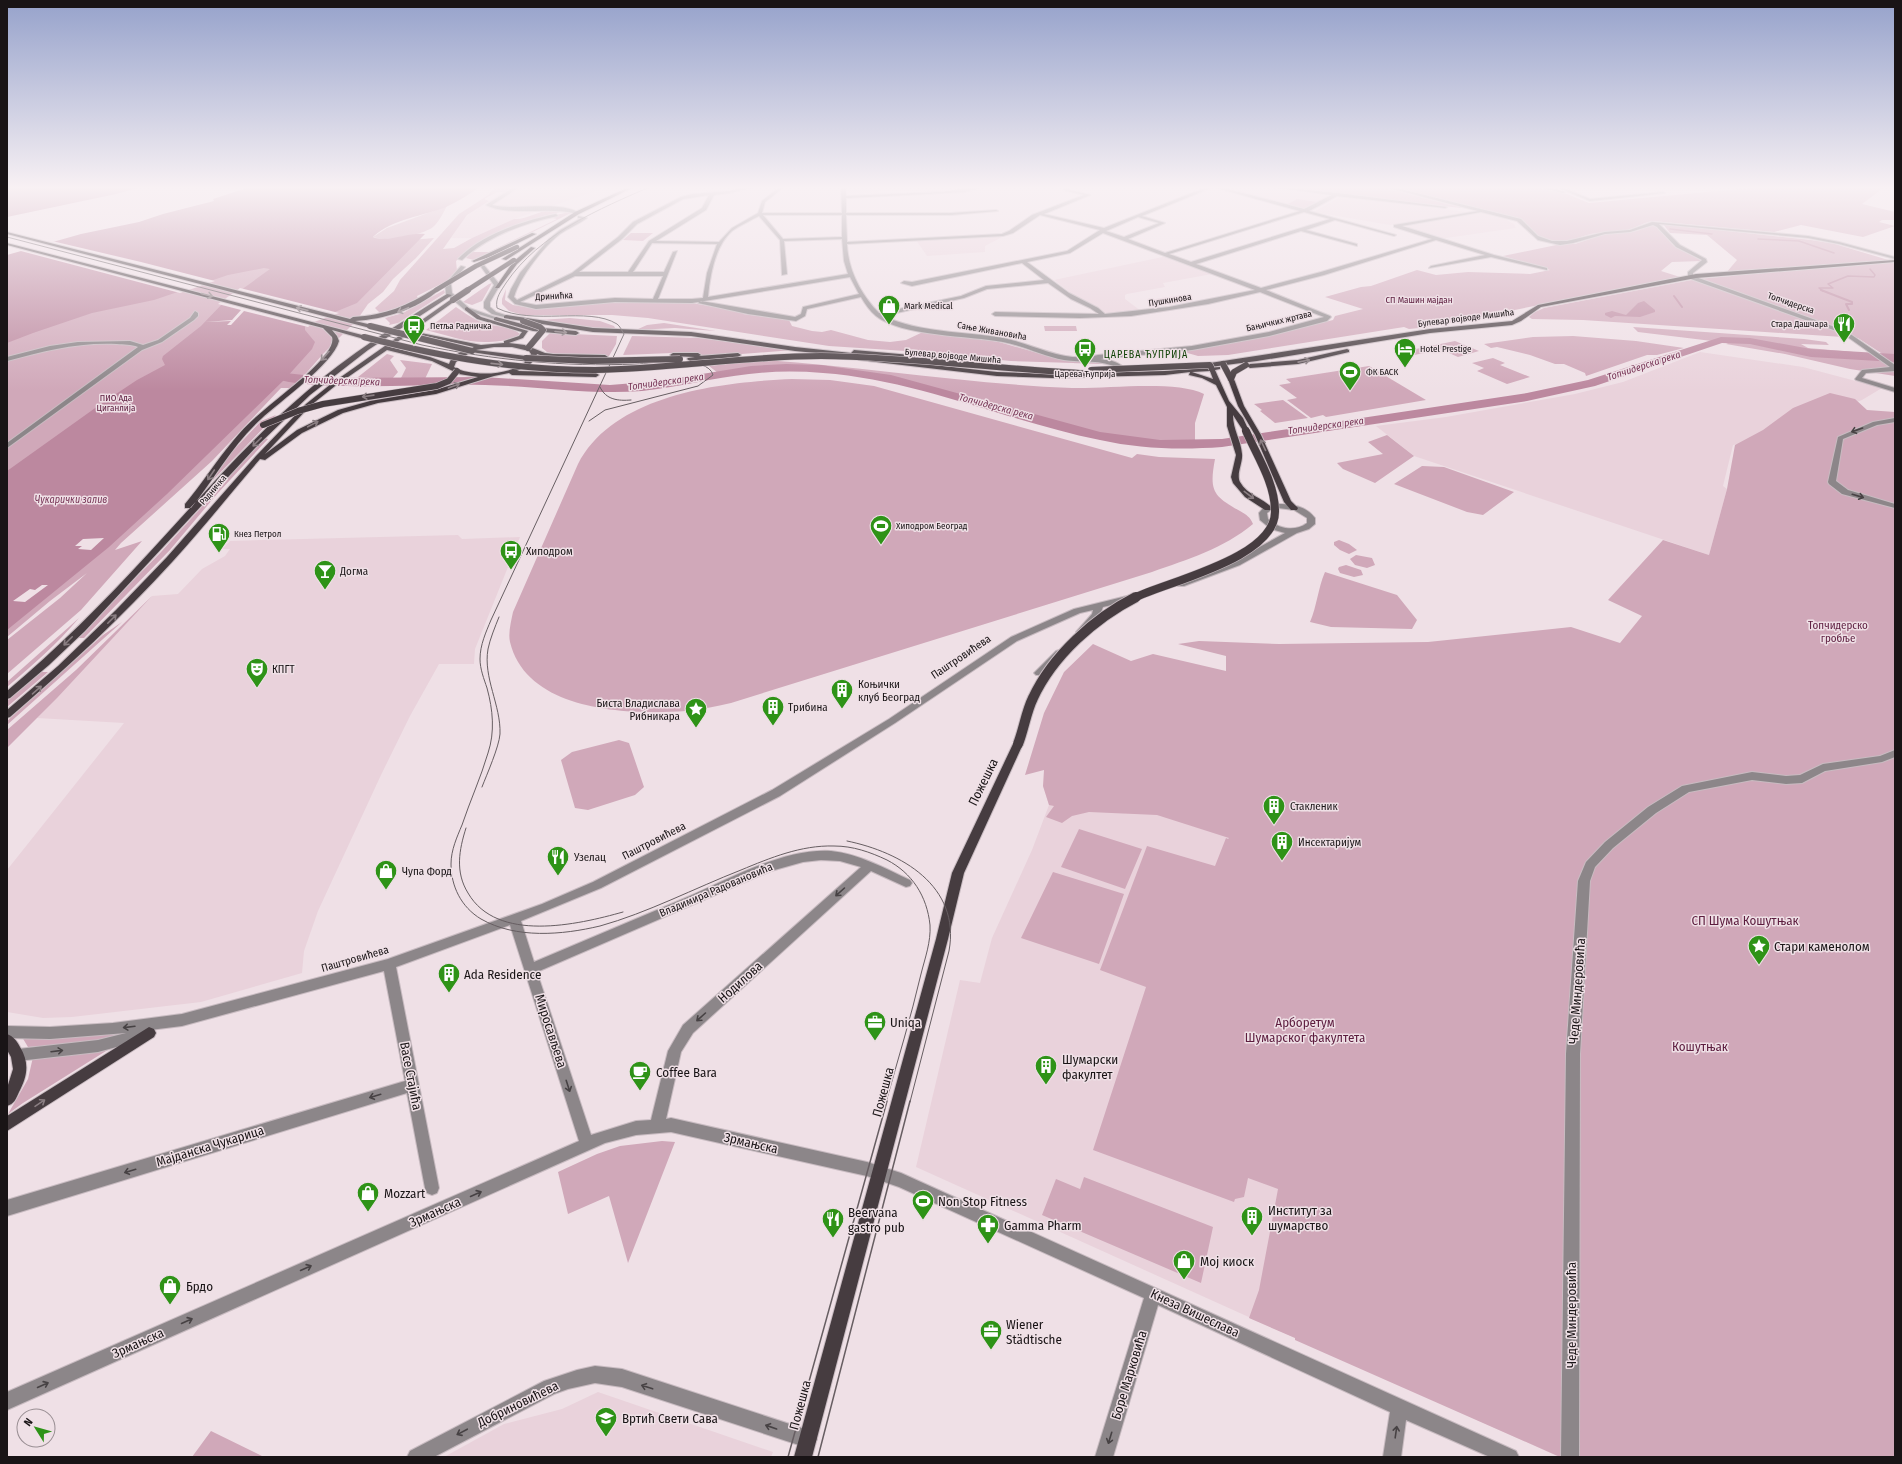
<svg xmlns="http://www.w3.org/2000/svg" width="1902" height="1464" font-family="'Fira Sans Condensed',sans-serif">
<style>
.built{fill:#e9d2db}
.green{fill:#d0a8b9}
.water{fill:#bc889f}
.pier{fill:#efe0e6}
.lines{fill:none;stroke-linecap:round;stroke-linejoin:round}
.stream-far1{stroke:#bc889f;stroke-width:1.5}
.stream{stroke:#bc889f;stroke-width:2}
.river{fill:#bc889f;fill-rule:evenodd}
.minor-casing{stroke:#c8bbc1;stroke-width:2}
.major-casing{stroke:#c8bbc1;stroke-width:2}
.minor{fill:#8c8689;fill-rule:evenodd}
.major{fill:#463c40;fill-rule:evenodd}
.tram-far1{stroke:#675e62;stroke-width:1}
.tram{stroke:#675e62;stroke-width:1.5}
.major-bridge-far3-casing{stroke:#c8bbc1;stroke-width:5.5;stroke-linecap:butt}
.major-bridge-far2-casing{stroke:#c8bbc1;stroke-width:7;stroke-linecap:butt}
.major-bridge-far1-casing{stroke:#c8bbc1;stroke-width:9;stroke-linecap:butt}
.major-bridge-casing{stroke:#c8bbc1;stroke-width:12;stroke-linecap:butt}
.major-bridge-far3{stroke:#463c40;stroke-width:4.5}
.major-bridge-far2{stroke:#463c40;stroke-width:6}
.major-bridge-far1{stroke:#463c40;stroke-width:8}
.major-bridge{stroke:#463c40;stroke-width:10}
.oneway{stroke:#8a7e82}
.oneway2{stroke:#474244}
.labels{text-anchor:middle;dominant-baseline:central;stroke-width:3;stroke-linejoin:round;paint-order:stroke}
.far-street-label{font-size:9px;fill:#191416;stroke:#efe0e6}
.far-park-label{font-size:9px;fill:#5c1c3e;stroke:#efe0e6}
.far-poi-label{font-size:9px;fill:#191416;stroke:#efe0e6;text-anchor:start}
.far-neighbourhood-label{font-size:10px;letter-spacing:1px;fill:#0f4005;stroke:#efe0e6}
.far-water-label{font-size:10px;font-style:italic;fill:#773556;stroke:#efe0e6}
.poi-label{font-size:11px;fill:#191416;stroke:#efe0e6;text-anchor:start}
.park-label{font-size:11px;fill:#5c1c3e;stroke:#efe0e6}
.street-label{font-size:11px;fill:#191416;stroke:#efe0e6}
.near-street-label{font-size:13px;fill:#191416;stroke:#efe0e6}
.near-park-label{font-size:13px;fill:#5c1c3e;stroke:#efe0e6}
.near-poi-label{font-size:13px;fill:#191416;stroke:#efe0e6;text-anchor:start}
</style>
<rect width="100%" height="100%" fill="#efe0e6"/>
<!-- built -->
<path class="built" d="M513 186H610L514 219 472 238H451L463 220 471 212Z
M849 186H891L881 187 879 192H849Z
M1214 186H1253L1329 196 1303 209Z
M1340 197 1467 212 1390 225 1314 212Z
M1482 213 1505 219 1514 224 1516 228 1439 239 1401 226Z
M1001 236H1004L985 246V252L927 256 916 240Z
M1167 256 1212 274 1163 283 1165 287 1127 294 1125 295V299L1141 311 1107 314 1095 305 1077 298 1054 280Z
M1700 352 1803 367 1882 388 1862 400 1838 409 1786 436 1733 445 1723 486 1727 489 1709 555 1414 456 1376 426 1446 417 1575 394 1623 382Z
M458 535 462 539 520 537 475 649 474 664H439L410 716 381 775 318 911 304 951 302 973 201 1002 72 1017 43 1018 7 1012V870L124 723 37 718 152 596 178 594 202 569 225 556 230 549H222L230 541Z
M1168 697 1557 1456 916 1167 960 980 980 983 992 938 1032 850 1049 805 1043 786Z
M598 1392 773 1452 771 1457H444L504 1424 562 1409Z"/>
<!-- green -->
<path class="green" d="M498 186H513L504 192H497L484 199 489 201 467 215 443 249 454 248 472 238 514 219C530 220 543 206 560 212L543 216 501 232 480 243 456 261 457 271 447 281 417 296 418 299 408 305 382 315 375 308 394 291 400 280 459 214 490 194 489 193Z
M1272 186H1376L1463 208H1461Z
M1389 186H1531L1567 194 1589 203 1772 186H1886L1862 204 1895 212V220H1882L1879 222 1895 226 1863 237 1801 225 1774 232 1653 221C1644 222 1638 227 1630 229 1620 233 1607 231 1597 233 1579 235 1559 249 1540 238 1532 234 1530 225 1521 220Z
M1297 199 1317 202 1306 209 1286 205Z
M447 206C443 213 439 222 433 227 423 235 386 242 373 237L387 228Z
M566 211 573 212 484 256 474 260 466 258 472 252H489L557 219 547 217 565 213Z
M1663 224 1811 240 1835 244 1895 262V376L1850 369 1785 354 1726 344C1743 335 1780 349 1799 352 1825 356 1850 357 1876 359L1888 363 1876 354 1884 355 1858 338 1583 320 1532 319 1529 317 1535 312 1544 308 1697 279 1732 276 1726 273 1737 260 1707 235 1670 233Z
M1651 225 1657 227 1673 245 1701 258 1702 261 1672 262 1661 271 1680 277 1429 327 1409 329 1404 327 1228 355 1198 356 1177 350C1230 345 1281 333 1333 320L1335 316 1363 309 1325 297 1361 287 1371 286 1417 270 1436 275 1468 272 1530 274 1550 270 1503 256 1561 244H1575L1605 234 1637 231Z
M631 233H653L643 241 623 240Z
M434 238 416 258 393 279 383 292 368 304 357 320 323 354 293 388H281L212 461 121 543 115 550 142 541 81 610 7 674V640L60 598 87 573 50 601 7 637V320L274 252Z
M492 283 482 301 472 305 463 302 489 284Z
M506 289 505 300 513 305 531 308 610 301 692 303 743 312V314L789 320 792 326 812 331 822 332 831 330 868 340 890 342 906 340 925 331 999 342 1055 358 1107 364 1011 361 921 352 829 346 648 318 612 315H523L509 311 502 304V299Z
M444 290 445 293 398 323 389 325 390 323 385 318 403 313Z
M456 307C465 313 473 319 484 323 496 327 511 326 520 334 515 339 507 340 500 341 471 345 454 337 426 330Z
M570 318 600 321 614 326 616 330 594 329 540 320Z
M664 323 716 331 675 328 636 330 647 325Z
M1044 326H1076L1077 331H1045Z
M1633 327 1804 339 1826 342 1829 345 1801 344 1808 348 1865 353 1868 355C1848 354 1827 354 1807 351 1776 347 1743 334 1712 341L1638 332Z
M550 333 617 336 616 344 609 356 554 354 547 352 542 348V341Z
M632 336 699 338 793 350 716 356 672 353 623 355Z
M1573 336 1636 341 1684 348 1657 355H1647L1586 376 1585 373 1564 364H1555L1530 355 1497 347 1491 348 1484 344 1533 337Z
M1455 341 1479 351 1458 357 1438 348 1440 350 1414 355 1406 351Z
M387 354 394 356 390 360 398 372 392 379 358 377Z
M1493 358 1505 363 1500 365 1530 377 1507 384 1477 371 1484 368 1472 363Z
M400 360 432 364 424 381 400 380 406 368Z
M765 360C868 367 969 384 1072 388 1106 389 1176 380 1204 394L1195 423V442L1151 444 1077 428 864 372 794 366 762 367 718 373 709 366Z
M1369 366 1426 400 1326 417 1323 415 1311 418 1287 400 1297 398 1279 385 1291 383 1286 379Z
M792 379 830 380 874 386 1132 458 1137 454 1159 457 1215 459C1209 491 1213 496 1240 511 1247 515 1250 517 1253 524 1223 549 1188 559 1152 572L731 703C716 706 701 710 686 711 629 715 527 712 510 642 508 633 511 622 513 612L578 464C614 394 721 382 792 379Z
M1830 393 1855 399 1867 410 1895 412V1457H1560L1295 1340V1338L1249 1318 1259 1290 1278 1189 1248 1178 1244 1197 1235 1199 1234 1202 1093 1150 1146 987 1100 970 1147 846 1215 866 1226 838 1228 839 1229 838 1157 815 1089 812 1072 816 1062 823 1046 817 1054 806 1049 805 1043 786 1044 770 1025 775 1044 713 1064 672 1093 644 1131 661 1153 654 1226 671V656L1178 644 1199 641 1279 644 1428 642 1571 627 1620 643 1642 616 1608 600 1663 540 1709 555 1727 489 1735 445 1763 430 1793 408Z
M1283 400 1308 418 1275 423 1260 411 1262 410 1254 404Z
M276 415 212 481 228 456 261 421Z
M1387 435 1414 456 1375 483 1343 469 1337 463 1383 454 1368 442Z
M264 438 268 439 217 494 170 550 84 638H77L161 552Z
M1422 466 1444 467 1514 492 1483 515 1467 512 1394 484Z
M1339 540 1349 544 1357 550 1349 554 1340 550 1334 545V542Z
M1356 555 1372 558 1375 565 1367 568 1355 565 1350 559Z
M1346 565 1361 570 1363 575 1354 577 1340 573 1338 569 1339 567Z
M1325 572 1397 595 1417 620 1412 629 1331 627 1310 622C1317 606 1318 588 1325 572Z
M152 596 57 698 7 748V730L76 670Z
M79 618C57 644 33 665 7 687V682Z
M122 622 7 725V721L103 635Z
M41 672H48L7 707V701Z
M619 740 629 743 644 787 635 795 588 810 575 808 561 760 572 752Z
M1079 829 1142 849 1125 889 1061 867Z
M1053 872 1124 894 1099 964 1021 938Z
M162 1024 86 1043 28 1047 22 1037Z
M114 1046 23 1103 8 1114 28 1079 33 1057Z
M662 1141 675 1142 628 1263 609 1196 568 1214 558 1172 597 1154 620 1146Z
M1084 1177 1213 1227 1201 1283 1042 1215 1056 1179 1080 1189Z
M211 1431 264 1457H192Z"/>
<!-- water -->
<path class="water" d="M19 186H145L116 194 7 217V188Z
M253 186H481C470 194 459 201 446 207 423 216 393 219 374 236L373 237 375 238C394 241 409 232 425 234L357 303 308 323 305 327V330L315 342 312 349 285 379 167 494 109 547 7 630V471L98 406 137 380 165 365 162 359 163 356 201 326 223 303 270 269 264 268 228 275 154 300 92 313 33 333 7 343V255L81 234 139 222 163 214 214 201 213 199Z
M1644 301 1655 310V312L1640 317 1615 316 1611 318 1605 315V313L1612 311 1626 315 1638 303Z"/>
<!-- pier -->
<path class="pier" d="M52 241 141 262 215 281 180 293 17 250Z
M240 288 339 313 314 322 308 327 244 311 231 325H227L231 321 205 322 232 320 241 310 218 304Z
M104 538 91 550 78 549 82 546H75L83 539Z
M42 585H48L25 602 13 601 30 589 35 590Z"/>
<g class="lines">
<!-- stream-far1 -->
<path class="stream-far1" d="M1670 229 1712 234
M1758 239 1799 241 1834 253
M1823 291 1819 288H1833L1828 284 1848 276 1874 277 1875 275 1870 269"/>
<!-- stream -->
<path class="stream" d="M1821 290 1852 302V304H1846L1849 310
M1674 296 1682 307"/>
<!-- river -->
<path class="river" d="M1721 337 1750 338 1811 349 1895 354V362L1811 357 1750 344 1722 343 1595 386 1527 401 1222 447C1181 450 1140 449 1100 440 1007 421 918 380 823 373 798 371 773 371 749 374 713 378 678 387 642 391 589 395 538 386 485 385 439 384 393 387 347 386 316 385 284 385 256 372L254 369 260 365 277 372 330 378 484 377 610 385 659 381 751 366 786 364 821 365 891 375 1100 432 1160 440 1222 439 1527 393 1588 380Z"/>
<!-- minor casing -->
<g class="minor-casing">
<path id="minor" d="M516 186H521L492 205C516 211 559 200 579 213L577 214C549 206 509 217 486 205Z
M752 186H760L729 193 714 195 706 210 656 241 719 242 732 228 758 213 762 201 781 186H785L765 202 762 213H842L841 186H845L846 196 941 192 986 186 965 192 846 198V213H951L996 210 998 211 951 215H846L847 242 1002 234 1009 231 1032 215 1084 195 1063 190 1066 186H1070L1067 189 1090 195 1044 214 1104 228 1210 186H1216L1304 209 1332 195 1265 186 1337 193 1447 207 1445 208 1337 196 1309 211 1396 235 1394 236 1335 220 1306 230 1357 244V246L1301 231 1196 264 1261 288 1321 272 1432 239 1394 227V225L1478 211 1381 186H1388L1521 219 1538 236 1552 241H1567L1605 232 1630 230 1652 222 1808 236 1839 242 1895 257V259L1839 244 1808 238 1659 224 1680 245 1706 259 1707 262 1693 273V276L1846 331 1895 365V371L1866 373 1862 378 1895 388V392L1856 380 1855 379 1862 370 1890 367 1842 333 1688 278V272L1702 260 1676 247 1657 227 1653 225 1630 232 1605 234 1573 243 1560 245 1538 240 1517 221 1481 212 1402 226 1494 255 1547 268V270L1491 257 1429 268 1431 266 1485 255 1436 240 1324 275 1266 290 1330 316 1331 317 1327 321 1269 336 1192 350 1100 359C1111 360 1120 362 1127 371L1124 373 1116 372V370L1119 369 1118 368C1101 359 1083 363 1064 360 1043 356 1024 346 1003 342 971 336 900 336 876 316 870 311 865 304 861 297L807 309 805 316 796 321 748 314 698 303 701 301 795 317 801 314 803 307 859 294 850 277 692 303 615 302 536 309 515 304 508 297 511 289 520 273 549 239 560 230 581 218H578V216L587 218C579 224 569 228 560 234 544 246 519 278 514 297L517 300 572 273 618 237 633 222 681 197 693 194 729 191ZM1213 187 1300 211 1165 253 1128 239 1165 223 1142 216ZM709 195 702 208 649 241 628 272H579L622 239 637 224 683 199ZM1304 212 1330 219 1191 262 1169 254ZM763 215H842V237L783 239ZM1040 215 1100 230 1067 251 912 282 904 281 901 283 912 286 1022 263 1044 280 986 286 961 296 879 313C861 295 848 270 847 244L1003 236 1013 233ZM759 216 780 240 782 275 787 274 784 241 842 239 844 261 848 274 708 297C710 275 715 246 732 231 740 225 750 221 759 216ZM1138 217 1159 223 1124 237 1106 231ZM1103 233 1255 290 1169 307 1105 314 1098 308 1069 293 1027 262 1070 253ZM652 243 717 244 707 273 703 298 692 299H658L677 251 673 252 664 272H633ZM575 276H663L653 299 615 298 536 305 520 302ZM1048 283 1071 299 1090 308 1099 314 995 312 992 314 995 316 1080 318 1131 316 1208 304 1260 292 1324 317 1269 332 1192 346 1098 355C1065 364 1035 344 1003 338 962 331 921 333 883 316L964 298 987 289Z
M1535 186H1542L1565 192 1563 193Z
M1554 186H1559L1590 199 1663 192 1665 193 1590 201Z
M556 214 558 216C524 223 488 236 462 260L458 259C480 235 525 220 556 214Z
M479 264H483L500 285 490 302V307L496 312 508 316V318L492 314 484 308V302L494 285Z
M461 266 465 267 451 284 452 293 469 308 498 318V320L465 310 446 294 445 284Z
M195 311 198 313V316L194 320 162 342 142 350 7 448V443L138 347C131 344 124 345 117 344 79 342 44 351 7 361V357L50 346 78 342 130 341 143 345 158 340 190 318Z
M1895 418V422L1877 425 1843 439 1836 481 1848 490 1895 504V508L1842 494 1829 484 1828 482 1838 437 1873 422Z
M1278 504C1292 504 1306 506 1315 518V524L1309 529 1297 533 1240 565 1184 586H1178V582L1234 561 1285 533 1271 529 1260 520 1259 513 1265 506ZM1278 508 1294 510 1307 518V523C1295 532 1279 529 1268 519L1267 513 1271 510Z
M1135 594 1138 595V599L1103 607 1099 617 1083 634 1080 635 1076 632 1092 614 1093 610 1080 613 1017 641 895 723 780 796 601 888 521 921 534 962C586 940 638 918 690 896 731 878 785 848 831 851 859 854 884 868 910 880L912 883 910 886 906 887 871 871 693 1033 681 1052 666 1119 671 1118 867 1162 901 1173 1516 1451 1519 1457H1490L1406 1420 1401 1457H1383L1390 1412 1158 1305 1113 1457H1095L1144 1298 899 1187 867 1176 671 1132 636 1135 605 1143 7 1410V1392L579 1141 510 925 396 967 439 1188 437 1193 432 1195 427 1193 425 1188 407 1093 7 1216V1200L405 1081 384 971 182 1026 150 1030 152 1034 150 1038 98 1052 18 1061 13 1059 11 1055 13 1051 18 1049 98 1040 126 1033 50 1039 7 1038V1026L50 1027 113 1023 182 1014 388 959 542 904 593 882 772 790 889 719 1011 637 1074 609ZM821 860 840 861 861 867 683 1025 668 1051 651 1120 636 1121 591 1135 537 972 771 871 803 862Z
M1059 650 1062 651 1064 653 1042 675H1036L1034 673 1056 651Z
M1895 750V757L1882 762 1825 771 1802 783 1786 784 1752 780 1689 792 1656 813 1613 848 1595 867 1590 881 1580 1054 1579 1457H1561L1566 1054 1578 881 1586 862 1605 842 1648 807 1682 786 1752 772 1786 776 1800 775 1823 764 1880 756Z
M595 1366 622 1369 808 1430 814 1433 817 1439 814 1445 808 1448 622 1387 595 1383 568 1389 554 1394 434 1457H407L410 1451 544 1381 577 1370Z"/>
</g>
<!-- major casing -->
<g class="major-casing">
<path id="major" d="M631 186H636L579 214 506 260 502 259 575 212Z
M7 232 350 319 353 317C386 315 407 306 434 289L439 290C416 310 384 319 355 321L372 325V327L370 328 7 234Z
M532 233 536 234 490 257 474 262 472 261Z
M7 243 366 336 367 337 364 339 332 330 337 336 339 341C333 364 279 402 261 419 233 444 215 478 191 508H185V504C202 484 216 461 233 441 249 421 268 407 287 391 298 382 337 351 332 337L323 328 7 245Z
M531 247 535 248 517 264 499 288H495L513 262Z
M1895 260V262L1696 278 1541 307 1521 321 1512 325 1430 333 1257 361 1210 367 1207 365 1210 363 1430 329 1512 321 1538 305 1696 274Z
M447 294 452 295 368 350 310 395 256 447 85 631 49 665 10 698 7 699V691C57 649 103 603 148 554 199 499 248 441 306 392 349 354 398 324 447 294Z
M453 298 456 300 455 301 390 347 430 357 449 364C452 354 465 350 474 347L421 335V333L481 345 504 343V341L519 336 522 332 477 319 465 310V308L467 307 481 317 528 331 523 338 509 343 525 345 545 353 553 354 605 355 608 357 605 359C583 359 558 362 537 354 533 364 527 367 517 371L596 373 599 375 596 377 512 375 509 373 494 376 436 394 378 403 343 413 302 433 265 460 260 459C231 493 203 528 173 561 122 617 67 668 10 717L7 718V710L58 666 116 610 167 557 256 456 306 404 331 384ZM494 347H512L529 351 531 354C522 376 472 378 454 367L456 362 471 352 526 360 529 358 526 356 476 350ZM387 350 432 361 459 374 478 377 435 390 370 401 338 410 297 430 265 454 310 406 335 386Z
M506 315 593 328 691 332 795 347 851 353 854 350 945 358 948 360 945 362 860 354 858 357 795 351 691 336 593 332 504 318V316Z
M496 317 533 327 576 331 579 333 576 335 533 331 494 320V318Z
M1347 349 1349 350V352L1298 364 1250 368 1247 366 1250 364 1298 360Z
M673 353H698L701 355 699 356 738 353 741 355 738 357 690 361 687 359 688 358 695 357 671 356 670 355Z
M861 357 997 372 1053 374 1165 371 1220 367V369L1215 370 1229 401 1243 418 1249 431 1244 432 1233 415C1233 430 1241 440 1242 454 1243 463 1236 474 1240 482 1247 495 1263 498 1272 508L1271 510H1265L1245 497 1233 483 1231 477 1236 455 1227 426V407L1216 385 1202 378 1189 375 1190 372 1165 375 1053 378 997 376 859 360 858 359ZM1210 371 1213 379 1192 372Z
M1231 377 1234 379 1244 406 1261 435 1291 501 1298 508 1297 510H1291L1284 502 1255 435 1238 406 1228 379Z
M1018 741 1023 744 964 873 948 939 812 1457H794L936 939 952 873 1013 744Z
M149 1027 154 1029 156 1033 154 1037 7 1131V1116Z
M7 1034C13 1036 17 1041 20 1047 30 1063 27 1077 19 1092 16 1099 14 1104 7 1106V1088L13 1069 11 1057 7 1050Z"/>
</g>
<!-- minor -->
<use href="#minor" class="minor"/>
<!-- major -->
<use href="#major" class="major"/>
<!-- tram-far1 -->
<path class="tram-far1" d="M652 186C599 209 539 234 506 283 501 291 495 298 497 308 533 326 588 306 617 324 620 326 622 331 624 334L491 620C486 632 480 645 480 659 480 669 484 679 487 688 493 710 495 732 488 753 481 777 470 801 462 825 457 837 451 850 451 864 451 886 461 907 481 919 516 939 562 935 600 926 647 913 695 888 741 870 770 858 801 845 834 846 853 846 870 852 887 860 912 873 927 896 930 925 931 942 925 958 921 974 911 1017 898 1059 886 1102
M7 237 422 345C493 360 564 367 636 364 652 363 708 355 713 375L698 386 605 410 589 421
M600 387C606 400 618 401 631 400
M482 787C487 774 499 747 500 734 501 705 483 678 488 649 490 639 495 627 499 617
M466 828C459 850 455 872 468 893 497 943 577 925 623 912
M847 841C901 852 961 886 949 951L910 1102"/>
<!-- tram -->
<path class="tram" d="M788 1457 887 1101
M818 1457 910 1101"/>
<!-- major-bridge-far3 casing -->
<g class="major-bridge-far3-casing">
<path id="major-bridge-far3" d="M436 290 476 266 517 247
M466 291 514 260"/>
</g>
<!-- major-bridge-far2 casing -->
<g class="major-bridge-far2-casing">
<path id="major-bridge-far2" d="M453 300 468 290
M523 321 540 327 543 330 528 348
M370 326 472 351
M364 337C443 357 513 370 595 370 670 369 745 356 821 356 914 357 1006 370 1099 374
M526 358 591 361 680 359
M1223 364 1231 379
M1091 370 1210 365 1212 369
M1231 379 1234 372 1246 365
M263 425 298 411 323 404 437 386 449 381 457 371"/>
</g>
<!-- major-bridge-far1 casing -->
<g class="major-bridge-far1-casing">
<path id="major-bridge-far1" d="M1134 598C1169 581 1276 558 1275 511 1275 483 1257 456 1246 431"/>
</g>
<!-- major-bridge casing -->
<g class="major-bridge-casing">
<path id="major-bridge" d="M1018 744C1024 729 1026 712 1033 698 1053 655 1095 618 1136 597"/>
</g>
<!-- major-bridge-far3 -->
<use href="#major-bridge-far3" class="major-bridge-far3"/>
<!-- major-bridge-far2 -->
<use href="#major-bridge-far2" class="major-bridge-far2"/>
<!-- major-bridge-far1 -->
<use href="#major-bridge-far1" class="major-bridge-far1"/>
<!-- major-bridge -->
<use href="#major-bridge" class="major-bridge"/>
</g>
<!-- one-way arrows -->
<defs><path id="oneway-shaft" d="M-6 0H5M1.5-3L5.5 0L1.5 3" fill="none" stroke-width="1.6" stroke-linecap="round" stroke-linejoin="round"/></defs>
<g class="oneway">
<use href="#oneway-shaft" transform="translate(207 295) rotate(14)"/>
<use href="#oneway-shaft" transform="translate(302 309) rotate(-166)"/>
<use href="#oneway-shaft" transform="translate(403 310) rotate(157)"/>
<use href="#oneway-shaft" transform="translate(561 332) rotate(5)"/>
<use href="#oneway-shaft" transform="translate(325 356) rotate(132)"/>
<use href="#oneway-shaft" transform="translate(1304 361) rotate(-11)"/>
<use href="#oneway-shaft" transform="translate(497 364) rotate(6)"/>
<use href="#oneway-shaft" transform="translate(454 386) rotate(-20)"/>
<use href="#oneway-shaft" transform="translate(368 396) rotate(172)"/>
<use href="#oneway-shaft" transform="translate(313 424) rotate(-28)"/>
<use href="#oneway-shaft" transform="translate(257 442) rotate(135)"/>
<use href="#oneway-shaft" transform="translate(1263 445) rotate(-115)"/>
<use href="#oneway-shaft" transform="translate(211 475) rotate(124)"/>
<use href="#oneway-shaft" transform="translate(1249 495) rotate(37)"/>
<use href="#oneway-shaft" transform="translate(112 619) rotate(-45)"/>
<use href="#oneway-shaft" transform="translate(68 641) rotate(135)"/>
<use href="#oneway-shaft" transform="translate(37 690) rotate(-41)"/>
<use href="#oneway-shaft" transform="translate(40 1103) rotate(-34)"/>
</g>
<g class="oneway2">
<use href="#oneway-shaft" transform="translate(1857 430) rotate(161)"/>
<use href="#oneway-shaft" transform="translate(1858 496) rotate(16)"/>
<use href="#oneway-shaft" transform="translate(840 892) rotate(138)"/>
<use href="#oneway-shaft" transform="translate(701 1017) rotate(138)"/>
<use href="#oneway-shaft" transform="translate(129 1027) rotate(173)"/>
<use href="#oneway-shaft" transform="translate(57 1051) rotate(-7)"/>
<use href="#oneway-shaft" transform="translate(568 1086) rotate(72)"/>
<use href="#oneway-shaft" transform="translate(375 1096) rotate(163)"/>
<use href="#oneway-shaft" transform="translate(130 1171) rotate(163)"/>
<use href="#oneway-shaft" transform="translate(476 1194) rotate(-24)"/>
<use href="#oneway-shaft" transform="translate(306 1268) rotate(-24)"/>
<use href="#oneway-shaft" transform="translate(187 1321) rotate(-24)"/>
<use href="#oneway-shaft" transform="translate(43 1385) rotate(-24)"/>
<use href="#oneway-shaft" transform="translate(647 1387) rotate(-162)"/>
<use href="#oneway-shaft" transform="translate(771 1427) rotate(-161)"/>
<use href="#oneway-shaft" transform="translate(462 1432) rotate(152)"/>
<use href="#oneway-shaft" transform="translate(1396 1432) rotate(-82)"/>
<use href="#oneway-shaft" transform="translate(1110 1438) rotate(107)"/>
</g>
<!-- sky -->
<linearGradient id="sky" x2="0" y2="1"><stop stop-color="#96a2cb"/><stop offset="0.48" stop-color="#f8f1f4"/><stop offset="1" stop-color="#f8f1f4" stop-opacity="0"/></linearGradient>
<rect width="1902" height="391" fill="url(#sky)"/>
<!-- icons -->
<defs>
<g id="shop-pin" transform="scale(1.15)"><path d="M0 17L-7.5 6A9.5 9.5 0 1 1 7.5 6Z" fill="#2e9317" stroke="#efe0e6"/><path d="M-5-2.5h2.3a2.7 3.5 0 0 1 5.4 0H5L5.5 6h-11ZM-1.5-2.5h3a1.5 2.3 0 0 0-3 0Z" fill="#fff"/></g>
<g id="restaurant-pin" transform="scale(1.15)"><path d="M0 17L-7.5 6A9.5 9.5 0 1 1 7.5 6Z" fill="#2e9317" stroke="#efe0e6"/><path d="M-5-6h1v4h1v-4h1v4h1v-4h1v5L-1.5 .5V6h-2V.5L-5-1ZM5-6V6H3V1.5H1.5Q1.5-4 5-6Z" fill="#fff"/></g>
<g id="bus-pin" transform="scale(1.15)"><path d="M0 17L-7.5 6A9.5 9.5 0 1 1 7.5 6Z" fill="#2e9317" stroke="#efe0e6"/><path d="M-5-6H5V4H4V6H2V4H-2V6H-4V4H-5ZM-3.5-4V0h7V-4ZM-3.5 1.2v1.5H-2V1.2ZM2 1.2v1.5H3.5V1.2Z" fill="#fff"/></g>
<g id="hotel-pin" transform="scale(1.15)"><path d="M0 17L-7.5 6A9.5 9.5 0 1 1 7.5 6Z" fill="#2e9317" stroke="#efe0e6"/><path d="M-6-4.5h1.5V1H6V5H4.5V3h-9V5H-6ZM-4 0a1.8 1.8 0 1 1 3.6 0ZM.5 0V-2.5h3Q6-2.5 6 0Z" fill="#fff"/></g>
<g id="stadium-pin" transform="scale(1.15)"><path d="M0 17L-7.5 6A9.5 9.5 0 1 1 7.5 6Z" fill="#2e9317" stroke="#efe0e6"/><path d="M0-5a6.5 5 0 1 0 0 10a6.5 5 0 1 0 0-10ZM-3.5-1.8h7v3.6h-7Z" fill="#fff"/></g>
<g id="fuel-pin" transform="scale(1.15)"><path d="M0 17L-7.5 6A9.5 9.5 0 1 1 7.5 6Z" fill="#2e9317" stroke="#efe0e6"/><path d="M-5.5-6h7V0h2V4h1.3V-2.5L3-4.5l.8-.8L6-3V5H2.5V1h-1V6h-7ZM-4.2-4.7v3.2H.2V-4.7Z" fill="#fff"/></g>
<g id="bar-pin" transform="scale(1.15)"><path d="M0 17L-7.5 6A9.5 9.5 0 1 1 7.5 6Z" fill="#2e9317" stroke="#efe0e6"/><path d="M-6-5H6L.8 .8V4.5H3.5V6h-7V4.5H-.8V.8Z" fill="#fff"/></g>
<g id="theatre-pin" transform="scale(1.15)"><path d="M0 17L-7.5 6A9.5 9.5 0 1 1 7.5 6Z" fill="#2e9317" stroke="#efe0e6"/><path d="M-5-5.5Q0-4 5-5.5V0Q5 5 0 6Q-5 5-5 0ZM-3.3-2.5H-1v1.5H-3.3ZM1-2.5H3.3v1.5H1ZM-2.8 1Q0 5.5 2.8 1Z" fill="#fff"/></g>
<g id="building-pin" transform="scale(1.15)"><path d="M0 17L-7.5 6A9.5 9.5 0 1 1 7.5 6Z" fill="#2e9317" stroke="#efe0e6"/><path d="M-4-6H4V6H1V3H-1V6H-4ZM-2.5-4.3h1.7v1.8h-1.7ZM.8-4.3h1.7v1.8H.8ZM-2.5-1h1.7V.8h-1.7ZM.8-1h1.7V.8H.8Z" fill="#fff"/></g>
<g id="sight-pin" transform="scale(1.15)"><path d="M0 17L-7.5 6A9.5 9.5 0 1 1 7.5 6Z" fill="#2e9317" stroke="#efe0e6"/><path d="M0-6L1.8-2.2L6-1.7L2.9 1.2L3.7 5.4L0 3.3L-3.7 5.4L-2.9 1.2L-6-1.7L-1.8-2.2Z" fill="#fff"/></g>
<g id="office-pin" transform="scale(1.15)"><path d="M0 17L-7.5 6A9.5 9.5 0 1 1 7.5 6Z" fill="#2e9317" stroke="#efe0e6"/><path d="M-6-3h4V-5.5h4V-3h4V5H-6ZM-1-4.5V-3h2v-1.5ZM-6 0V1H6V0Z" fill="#fff"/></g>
<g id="cafe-pin" transform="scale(1.15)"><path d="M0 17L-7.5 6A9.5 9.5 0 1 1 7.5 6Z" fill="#2e9317" stroke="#efe0e6"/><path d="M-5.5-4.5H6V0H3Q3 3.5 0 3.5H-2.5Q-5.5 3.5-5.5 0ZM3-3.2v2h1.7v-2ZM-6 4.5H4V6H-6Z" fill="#fff"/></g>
<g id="pharmacy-pin" transform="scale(1.15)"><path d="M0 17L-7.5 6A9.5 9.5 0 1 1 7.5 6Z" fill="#2e9317" stroke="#efe0e6"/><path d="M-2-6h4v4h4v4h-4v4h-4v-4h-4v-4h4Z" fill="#fff"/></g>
<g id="school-pin" transform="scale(1.15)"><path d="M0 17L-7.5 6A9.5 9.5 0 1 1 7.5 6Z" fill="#2e9317" stroke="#efe0e6"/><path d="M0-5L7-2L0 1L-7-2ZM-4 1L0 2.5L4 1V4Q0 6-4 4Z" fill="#fff"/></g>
</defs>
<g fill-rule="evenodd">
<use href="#shop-pin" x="889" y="306"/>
<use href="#restaurant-pin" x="1844" y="324"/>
<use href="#bus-pin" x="414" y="326"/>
<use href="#bus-pin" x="1085" y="349"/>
<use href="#hotel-pin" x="1405" y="349"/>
<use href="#stadium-pin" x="1350" y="372"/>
<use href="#stadium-pin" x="881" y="526"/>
<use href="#fuel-pin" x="219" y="534"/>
<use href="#bus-pin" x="511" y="551"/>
<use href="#bar-pin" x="325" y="571"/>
<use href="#theatre-pin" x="257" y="669"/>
<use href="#building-pin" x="842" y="690"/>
<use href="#building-pin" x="773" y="707"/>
<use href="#sight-pin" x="696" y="709"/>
<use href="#building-pin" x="1274" y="806"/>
<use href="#building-pin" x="1282" y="842"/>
<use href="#restaurant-pin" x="558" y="857"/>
<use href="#shop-pin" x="386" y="871"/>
<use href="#sight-pin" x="1759" y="946"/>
<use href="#building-pin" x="449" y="974"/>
<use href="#office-pin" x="875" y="1022"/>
<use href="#building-pin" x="1046" y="1066"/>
<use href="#cafe-pin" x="640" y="1072"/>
<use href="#shop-pin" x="368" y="1193"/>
<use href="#stadium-pin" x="923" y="1201"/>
<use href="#building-pin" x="1252" y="1217"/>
<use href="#restaurant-pin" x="833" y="1219"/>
<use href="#pharmacy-pin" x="988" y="1225"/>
<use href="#shop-pin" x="1184" y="1261"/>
<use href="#shop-pin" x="170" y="1286"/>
<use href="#office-pin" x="991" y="1331"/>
<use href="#school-pin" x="606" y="1418"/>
</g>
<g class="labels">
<!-- far-street labels -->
<g class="far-street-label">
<text transform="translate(554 296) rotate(-3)">Дринићка</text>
<text transform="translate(1170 300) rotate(-9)">Пушкинова</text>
<text transform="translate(1791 303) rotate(19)">Топчидерска</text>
<text transform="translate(1466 318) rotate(-7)">Булевар војводе Мишића</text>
<text transform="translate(1279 321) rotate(-13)">Бањичких жртава</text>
<text transform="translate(992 331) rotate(10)">Сање Живановића</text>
<text transform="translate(953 356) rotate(5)">Булевар војводе Мишића</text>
<text transform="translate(213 490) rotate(-50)">Радничка</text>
</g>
<!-- far-park labels -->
<g class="far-park-label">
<text x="1419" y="300">СП Машин мајдан</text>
<text x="116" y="398">ПИО Ада<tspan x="116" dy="10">Циганлија</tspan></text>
</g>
<!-- far-poi labels -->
<g class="far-poi-label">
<text x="904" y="306">Mark Medical</text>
<text x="1828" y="324" text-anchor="end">Стара Дашчара</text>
<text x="430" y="326">Петља Радничка</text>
<text x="1420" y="349">Hotel Prestige</text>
<text x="1366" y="372">ФК БАСК</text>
<text x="1085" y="374" text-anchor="middle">Царева Ћуприја</text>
<text x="896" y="526">Хиподром Београд</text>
<text x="234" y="534">Кнез Петрол</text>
</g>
<!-- far-neighbourhood labels -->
<g class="far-neighbourhood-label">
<text x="1146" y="355">ЦАРЕВА ЋУПРИЈА</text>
</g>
<!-- far-water labels -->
<g class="far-water-label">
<text transform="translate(1644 366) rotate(-18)">Топчидерска река</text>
<text transform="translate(342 381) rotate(2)">Топчидерска река</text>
<text transform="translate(666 382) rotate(-8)">Топчидерска река</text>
<text transform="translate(996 407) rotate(15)">Топчидерска река</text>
<text transform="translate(1326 426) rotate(-8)">Топчидерска река</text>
<text x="71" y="500">Чукарички залив</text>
</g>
<!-- poi labels -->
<g class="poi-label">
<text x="526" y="551">Хиподром</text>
<text x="340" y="571">Догма</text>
<text x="272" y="669">КПГТ</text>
<text x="858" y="684">Коњички<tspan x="858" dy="13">клуб Београд</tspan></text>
<text x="680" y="703" text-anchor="end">Биста Владислава<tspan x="680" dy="13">Рибникара</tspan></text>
<text x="788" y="707">Трибина</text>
<text x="1290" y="806">Стакленик</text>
<text x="1298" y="842">Инсектаријум</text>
<text x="574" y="857">Узелац</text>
<text x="402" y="871">Чупа Форд</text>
</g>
<!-- park labels -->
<g class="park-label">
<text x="1838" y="625">Топчидерско<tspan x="1838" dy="13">гробље</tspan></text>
</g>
<!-- street labels -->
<g class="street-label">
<text transform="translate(961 657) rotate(-34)">Паштровићева</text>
<text transform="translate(654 841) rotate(-27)">Паштровићева</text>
<text transform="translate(716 890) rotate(-23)">Владимира Радовановића</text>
<text transform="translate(355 959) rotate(-16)">Паштровићева</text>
</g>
<!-- near-street labels -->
<g class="near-street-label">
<text transform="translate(983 782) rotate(-64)">Пожешка</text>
<text transform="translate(740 982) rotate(-42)">Нодилова</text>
<text transform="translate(1577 991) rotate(-86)">Чеде Миндеровића</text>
<text transform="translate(551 1031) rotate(72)">Миросављева</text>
<text transform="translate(411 1076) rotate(79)">Васе Стајића</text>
<text transform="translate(883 1092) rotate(-75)">Пожешка</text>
<text transform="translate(751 1143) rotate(13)">Зрмањска</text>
<text transform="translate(210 1146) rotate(-17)">Мајданска Чукарица</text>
<text transform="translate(435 1212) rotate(-24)">Зрмањска</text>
<text transform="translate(1195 1313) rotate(25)">Кнеза Вишеслава</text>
<text transform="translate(1571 1315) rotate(-90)">Чеде Миндеровића</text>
<text transform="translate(138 1343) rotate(-24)">Зрмањска</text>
<text transform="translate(1129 1375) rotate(-73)">Боре Марковића</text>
<text transform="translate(518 1404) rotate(-26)">Добриновићева</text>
<text transform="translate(800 1405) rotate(-75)">Пожешка</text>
</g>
<!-- near-park labels -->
<g class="near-park-label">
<text x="1745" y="920">СП Шума Кошутњак</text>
<text x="1305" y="1022">Арборетум<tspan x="1305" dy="15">Шумарског факултета</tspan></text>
<text x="1700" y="1046">Кошутњак</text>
</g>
<!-- near-poi labels -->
<g class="near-poi-label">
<text x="1774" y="946">Стари каменолом</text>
<text x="464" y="974">Ada Residence</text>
<text x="890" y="1022">Uniqa</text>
<text x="1062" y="1059">Шумарски<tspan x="1062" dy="15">факултет</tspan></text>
<text x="656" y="1072">Coffee Bara</text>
<text x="384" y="1193">Mozzart</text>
<text x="938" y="1201">Non Stop Fitness</text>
<text x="1268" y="1210">Институт за<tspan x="1268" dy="15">шумарство</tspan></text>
<text x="848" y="1212">Beervana<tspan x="848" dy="15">gastro pub</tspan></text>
<text x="1004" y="1225">Gamma Pharm</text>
<text x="1200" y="1261">Мој киоск</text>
<text x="186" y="1286">Брдо</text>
<text x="1006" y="1324">Wiener<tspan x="1006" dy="15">Städtische</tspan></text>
<text x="622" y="1418">Вртић Свети Сава</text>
</g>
</g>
<!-- border -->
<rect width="1902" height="1464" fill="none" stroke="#191416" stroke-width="16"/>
<!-- north arrow -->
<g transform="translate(36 1428) rotate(307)"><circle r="19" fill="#efe0e6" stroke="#998e93"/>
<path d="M0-3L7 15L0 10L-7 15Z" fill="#2e9317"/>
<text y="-6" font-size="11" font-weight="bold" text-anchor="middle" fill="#191416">N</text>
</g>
</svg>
